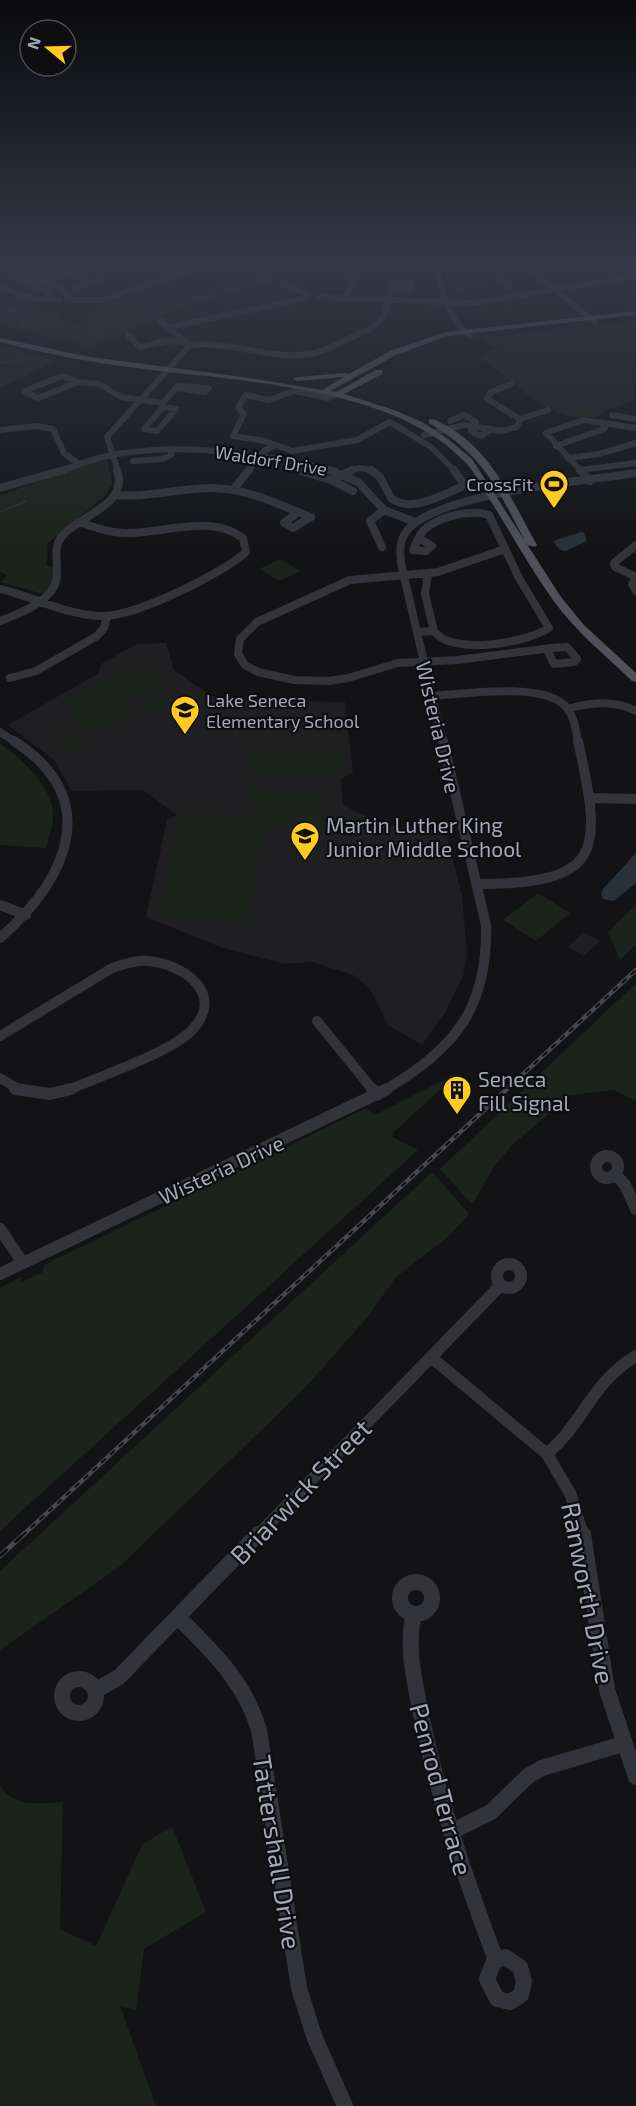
<svg xmlns="http://www.w3.org/2000/svg" width="636" height="2106" font-family="'Exo 2',sans-serif">
<style>
.built{fill:#1f1f22}
.green{fill:#1b231c}
.water{fill:#28303a}
.lines{fill:none;stroke-linecap:round;stroke-linejoin:round}
.stream{stroke:#28303a;stroke-width:1.5}
.minor-far4{stroke:#33343a;stroke-width:6}
.minor-far3{stroke:#33343a;stroke-width:8}
.minor-far2{stroke:#33343a;stroke-width:10}
.minor-far1{stroke:#33343a;stroke-width:12}
.minor{stroke:#33343a;stroke-width:16}
.major{fill:#4f5059;fill-rule:evenodd}
.rail-far1-casing{stroke:#46484f;stroke-width:4.5}
.rail-casing{stroke:#46484f;stroke-width:5}
.rail-far1{stroke:#0e0e10;stroke-width:2;stroke-dasharray:6;stroke-linecap:butt}
.rail{stroke:#0e0e10;stroke-width:3;stroke-dasharray:10;stroke-linecap:butt}
.labels{text-anchor:middle;dominant-baseline:central;stroke-width:4.5;stroke-linejoin:round;paint-order:stroke}
.far-street-label{font-size:18px;fill:#a3a7b7;stroke:#0e0e10}
.far-poi-label{font-size:18px;fill:#a3a7b7;stroke:#0e0e10;text-anchor:end}
.street-label{font-size:21px;fill:#a3a7b7;stroke:#0e0e10}
.poi-label{font-size:21px;fill:#a3a7b7;stroke:#0e0e10;text-anchor:start}
.near-street-label{font-size:26px;fill:#a3a7b7;stroke:#0e0e10}
</style>
<rect width="100%" height="100%" fill="#131315"/>
<!-- built -->
<path class="built" d="M636 321 634 400 602 412 575 406 551 396 483 337Z
M166 643 174 670 211 696 243 700 345 702 353 772 341 779 343 804 356 812 399 828 444 826 462 895 467 954 463 977 446 1011 422 1045 388 1025 369 987 353 975 312 962 285 964 220 947 146 917 167 820 177 815 143 790 72 791 54 760 8 725 99 673 101 664 137 644Z
M583 932 600 941 584 956 568 947Z"/>
<!-- green -->
<path class="green" d="M284 259H325L346 264 376 266 426 259 430 260 434 272 361 278 294 271 276 281 181 307 114 338 89 346 0 325V301L18 309 60 315 59 320 79 325 102 308 176 287H192L194 289 192 290 198 291 253 275Z
M441 259H532L517 264V266L523 267 528 273 483 280 491 287 451 291Z
M0 345 56 361 0 388Z
M493 349 500 351C538 385 551 400 602 412L597 417C589 416 581 418 574 417 538 411 510 377 481 358Z
M100 460H107L112 484 105 496 48 543 46 565 57 568V581L46 595 1 582 7 575 0 572V495Z
M280 559 300 571 279 581 259 569Z
M145 662 167 687 165 689 126 699 124 696 119 700 131 711V716L84 734 73 722 74 712 62 704 124 669 130 672Z
M157 696 175 703 159 717 141 710Z
M62 731 84 738 85 743 73 751 52 736Z
M0 743C23 761 56 788 53 821 52 830 48 839 46 848L0 845Z
M249 750H342L343 774H247Z
M247 789 317 791 324 798 321 834 281 829 267 821 265 838 247 852H259L250 917 238 923 160 915 157 912 170 872 176 819 183 814 260 816 249 806Z
M538 893 570 913 536 941 503 920Z
M636 905V945L620 960 608 932Z
M636 983V1101L614 1090 571 1095 512 1145 496 1164 472 1204 440 1169Z
M459 1072 392 1134 394 1138 418 1150 0 1531V1288L21 1277 22 1282 43 1272 44 1265 366 1108 375 1115Z
M432 1172 469 1214 449 1236 396 1277 366 1319 303 1390 119 1567 0 1650V1571Z
M0 1785C14 1808 38 1803 63 1802L60 1929 96 1946 142 1845 172 1826 206 1912 144 1949 136 2010 120 2006 156 2106H0Z"/>
<!-- water -->
<path class="water" d="M581 532 584 533 587 541 566 551 560 550 553 541Z
M636 853V883L614 901 603 899 601 894 603 889Z"/>
<g class="lines">
<!-- stream -->
<path class="stream" d="M299 262 348 272 424 267
M0 304 27 318 20 325 23 328
M85 341 102 329 126 323 140 312 159 307 166 300C210 300 263 278 302 259
M0 355 2 351
M0 363 31 358
M0 512 26 501"/>
<!-- minor-far4 -->
<path class="minor-far4" d="M10 259 25 273 59 287 68 297
M45 259 63 271 91 282
M369 259V262
M434 259C445 291 442 312 470 336
M623 259 636 270
M0 266 19 279 51 293 46 300
M529 269 595 322
M499 279 510 287
M43 281 97 265 129 269 149 263
M283 283 308 295
M0 287 33 299 59 300
M76 288 104 277
M318 297 473 303 636 276
M346 298 352 279
M74 300H101L229 259
M170 327 306 298
M128 335 140 347 166 341 185 342
M190 345C231 340 274 362 314 353 325 351 337 344 348 339 385 322 384 323 392 283H412L411 290 391 289
M63 376 78 382 38 398 24 391Z
M78 382 99 384 121 397 163 403
M178 386 209 388 205 392 176 388Z
M339 394 328 398 294 391 269 400 246 395 238 407 244 414 233 436 265 441 292 451 357 440 390 422 431 447 455 471
M163 407 176 409 157 431 144 429Z
M163 407V403L176 388
M612 415 636 419
M520 419 548 410
M450 421 464 415 476 422 471 431 481 436 491 429
M0 430 37 426 53 429 64 453 79 464
M424 435 464 425 501 431 517 427 520 419 487 399 491 392 511 384
M556 446 604 429 607 424
M568 458 599 454 636 443
M133 461 162 459 171 455V449
M580 470 636 463
M59 471C74 467 88 460 103 457 178 440 262 454 336 471
M118 471 107 437 190 345 160 321
M248 471 264 451 275 445
M348 471 361 468 375 471
M581 471 546 433 583 420 636 428"/>
<!-- minor-far3 -->
<path class="minor-far3" d="M329 470 358 482 384 510 415 522
M371 470 380 477 391 498C410 514 442 495 461 487L463 483 454 470
M580 470 590 481
M301 471 331 480 353 491
M331 480 352 470
M0 488 64 470
M233 490 249 470
M114 495C148 498 179 488 212 488 247 488 279 505 311 517L293 528 284 523 298 512
M636 545 614 563 615 567 636 577
M382 547 370 521 384 510
M505 549 438 572 350 580 257 622 240 639 238 654 245 665 258 672 294 680 329 681 348 678 398 663 457 660 552 648 567 647 577 659 574 662 554 664 547 649
M428 573 425 594 434 631
M636 578 632 584 636 591
M0 589C34 597 68 616 103 616 136 616 222 574 246 552L243 538C210 513 163 534 125 533 109 533 94 527 79 522
M0 621C17 614 39 607 51 591 65 574 48 552 63 535 81 515 129 505 117 470
M417 632 434 631C451 656 526 643 549 628L519 578 489 515C470 509 441 516 425 529 419 534 416 543 413 550L426 551 432 546 419 538
M10 678 36 671 97 636 104 628 107 616
M432 696C462 694 546 681 567 708 575 718 576 731 578 743
M571 708C593 702 615 700 636 711
M0 732 17 743
M443 743 402 568C400 556 398 543 406 532 433 493 587 481 636 473"/>
<!-- minor-far2 -->
<path class="minor-far2" d="M589 798 636 799
M476 884C603 884 603 853 578 741
M0 905 26 915
M0 938C66 880 105 800 14 741
M317 1021 373 1090
M0 1036 112 968C124 964 136 960 148 961 184 964 226 994 192 1030 172 1052 98 1077 68 1090
M0 1078 20 1090
M385 1090C455 1048 488 1009 486 925L443 741"/>
<!-- minor-far1 -->
<path class="minor-far1" d="M15 1089 50 1094 71 1089
M372 1089 377 1095
M596 1167a11 11 0 1 1 22 0a11 11 0 1 1-22 0Z
M616 1175 625 1185 636 1209
M0 1229 23 1263
M497 1276a12 12 0 1 1 24 0a12 12 0 1 1-24 0Z
M0 1274 387 1089
M431 1357 547 1454 571 1495 583 1536
M547 1454C584 1422 592 1382 636 1356
M257 1536 501 1285"/>
<!-- minor -->
<path class="minor" d="M583 1534 607 1690 636 1777
M400 1598a16 16 0 1 1 32 0a16 16 0 1 1-32 0Z
M414 1614C406 1646 414 1678 420 1709 437 1795 465 1878 496 1960
M178 1617C212 1651 245 1682 259 1730L299 1988 314 2036 345 2106
M62 1696a17 17 0 1 1 34 0a17 17 0 1 1-34 0Z
M95 1691 119 1677 258 1534
M451 1832 491 1812 528 1776 542 1768 623 1744
M505 1957 520 1967 524 1981 521 1995 510 2002 497 1999 487 1979 494 1961Z"/>
<!-- major -->
<path class="major" d="M636 311V315L447 336 396 355 330 391 336 392 376 370H382V374L344 394 394 410 422 422 448 439 472 459 561 597 584 625 636 673V682L632 681C605 655 575 631 553 600 530 568 511 533 490 500 482 488 475 472 465 462 395 388 248 382 152 370 101 364 50 355 0 342V338L90 357 243 377 322 390 344 377 297 381 293 379 297 377 346 373 349 374 390 351 446 332Z
M429 419C437 419 443 424 450 428 494 454 513 503 537 545L535 547 527 545C498 490 485 456 429 423Z"/>
<!-- rail-far1 casing -->
<g class="rail-far1-casing">
<path id="rail-far1" d="M22 1536 636 970"/>
</g>
<!-- rail casing -->
<g class="rail-casing">
<path id="rail" d="M0 1556 24 1534"/>
</g>
<!-- rail-far1 -->
<use href="#rail-far1" class="rail-far1"/>
<!-- rail -->
<use href="#rail" class="rail"/>
</g>
<!-- sky -->
<linearGradient id="sky" x2="0" y2="1"><stop stop-color="#0a0a0c"/><stop offset="0.47" stop-color="#333946"/><stop offset="1" stop-color="#333946" stop-opacity="0"/></linearGradient>
<rect width="636" height="554" fill="url(#sky)"/>
<!-- icons -->
<defs>
<g id="stadium-pin" transform="scale(1.5)"><path d="M0 17L-7.5 6A9.5 9.5 0 1 1 7.5 6Z" fill="#ffcb21" stroke="#0e0e10"/><path d="M0-5a6.5 5 0 1 0 0 10a6.5 5 0 1 0 0-10ZM-3.5-1.8h7v3.6h-7Z" fill="#111"/></g>
<g id="school-pin" transform="scale(1.5)"><path d="M0 17L-7.5 6A9.5 9.5 0 1 1 7.5 6Z" fill="#ffcb21" stroke="#0e0e10"/><path d="M0-5L7-2L0 1L-7-2ZM-4 1L0 2.5L4 1V4Q0 6-4 4Z" fill="#111"/></g>
<g id="building-pin" transform="scale(1.5)"><path d="M0 17L-7.5 6A9.5 9.5 0 1 1 7.5 6Z" fill="#ffcb21" stroke="#0e0e10"/><path d="M-4-6H4V6H1V3H-1V6H-4ZM-2.5-4.3h1.7v1.8h-1.7ZM.8-4.3h1.7v1.8H.8ZM-2.5-1h1.7V.8h-1.7ZM.8-1h1.7V.8H.8Z" fill="#111"/></g>
</defs>
<g fill-rule="evenodd">
<use href="#stadium-pin" x="554" y="484"/>
<use href="#school-pin" x="185" y="710"/>
<use href="#school-pin" x="305" y="836"/>
<use href="#building-pin" x="457" y="1090"/>
</g>
<g class="labels">
<!-- far-street labels -->
<g class="far-street-label">
<text transform="translate(271 460) rotate(9)">Waldorf Drive</text>
</g>
<!-- far-poi labels -->
<g class="far-poi-label">
<text x="533" y="484">CrossFit</text>
<text x="206" y="700" text-anchor="start">Lake Seneca<tspan x="206" dy="21">Elementary School</tspan></text>
</g>
<!-- street labels -->
<g class="street-label">
<text transform="translate(439 727) rotate(77)">Wisteria Drive</text>
<text transform="translate(221 1169) rotate(-25)">Wisteria Drive</text>
</g>
<!-- poi labels -->
<g class="poi-label">
<text x="326" y="824">Martin Luther King<tspan x="326" dy="24">Junior Middle School</tspan></text>
<text x="478" y="1078">Seneca<tspan x="478" dy="24">Fill Signal</tspan></text>
</g>
<!-- near-street labels -->
<g class="near-street-label">
<text transform="translate(300 1491) rotate(-46)">Briarwick Street</text>
<text transform="translate(589 1593) rotate(79)">Ranworth Drive</text>
<text transform="translate(442 1789) rotate(75)">Penrod Terrace</text>
<text transform="translate(278 1852) rotate(81)">Tattershall Drive</text>
</g>
</g>
<!-- north arrow -->
<g transform="translate(48 48) rotate(289)"><circle r="28" fill="#0e0e10" stroke="#4a4b53" stroke-width="1.5"/>
<path d="M0-4.5L10 22L0 15L-10 22Z" fill="#ffcb21"/>
<text y="-9" font-size="16" font-weight="bold" text-anchor="middle" fill="#a3a7b7">N</text>
</g>
</svg>
